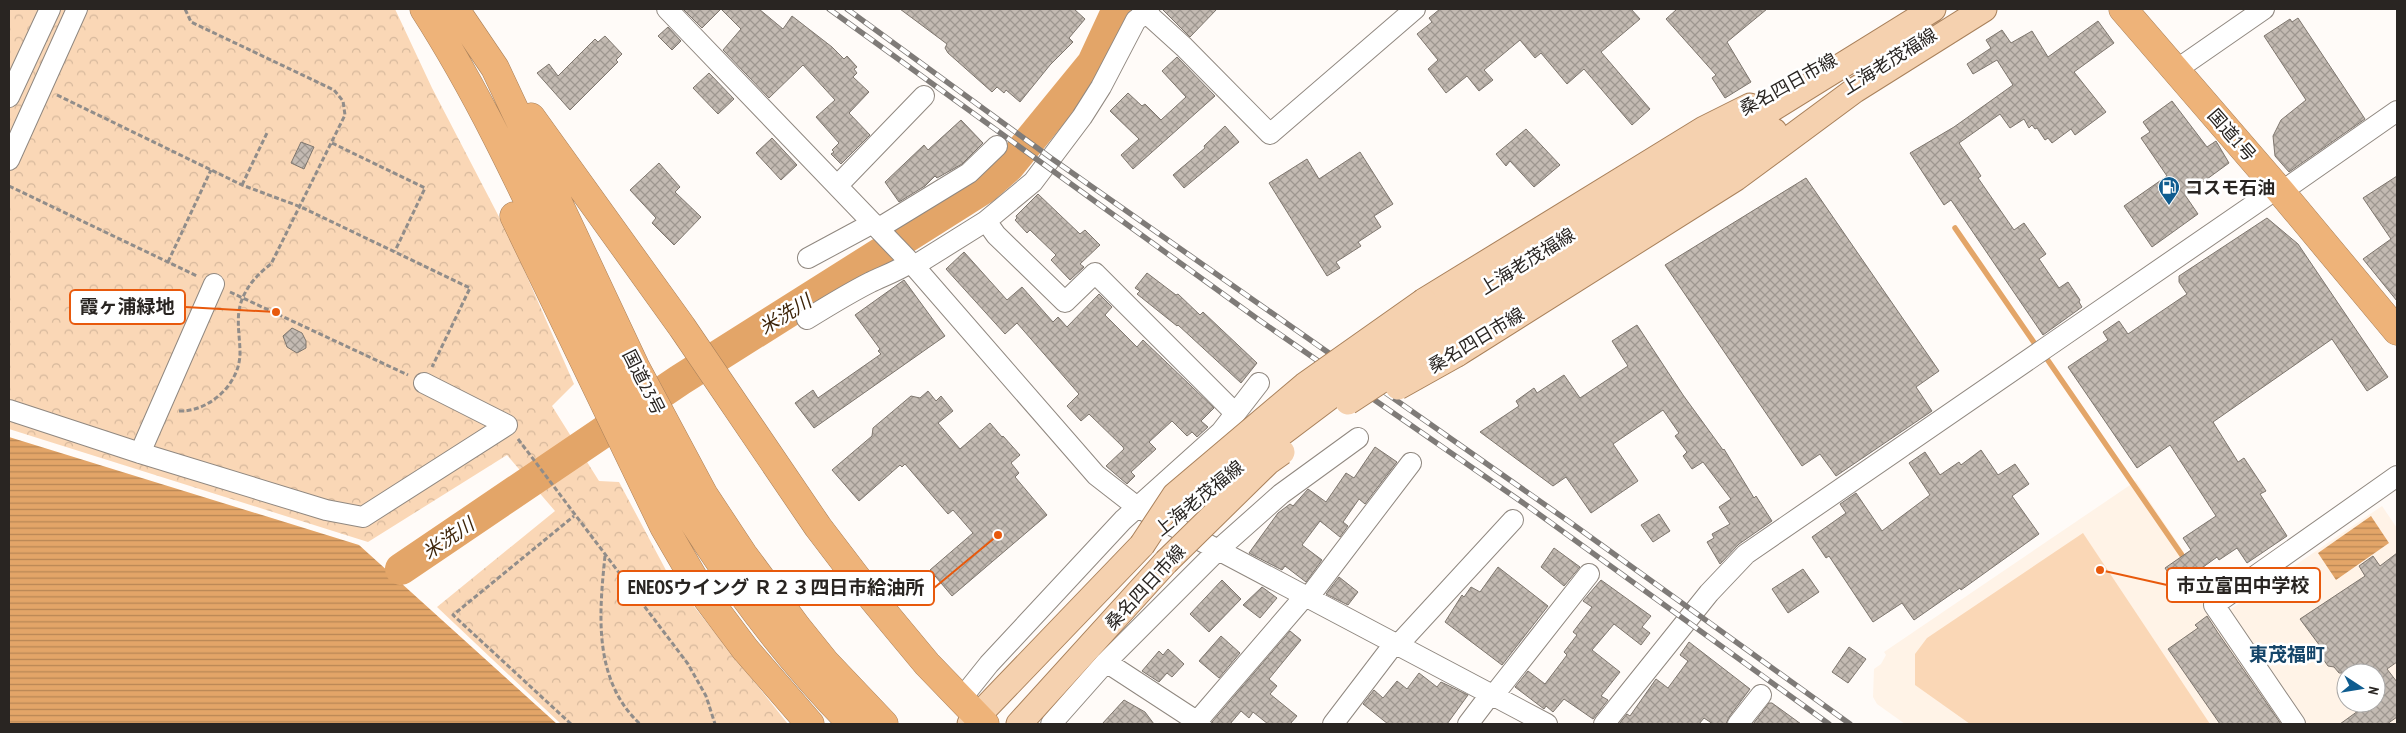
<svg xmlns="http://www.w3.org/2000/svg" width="2406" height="733" font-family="'PT Sans Narrow','Noto Sans JP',sans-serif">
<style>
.built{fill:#fff3e7;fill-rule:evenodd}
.grass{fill:#fad7b6}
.park{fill:url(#park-crowns)}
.water{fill:url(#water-rules)}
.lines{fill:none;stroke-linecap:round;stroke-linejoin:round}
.stream{stroke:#e3a568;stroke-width:5.5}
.river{stroke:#e3a568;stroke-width:32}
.building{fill:url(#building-cross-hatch);stroke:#7e766e}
.minor-casing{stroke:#908880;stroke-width:22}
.major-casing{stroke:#a9815b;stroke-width:27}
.highway-casing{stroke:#a9815b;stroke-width:29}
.path{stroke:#918d8a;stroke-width:3;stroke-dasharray:5 2.5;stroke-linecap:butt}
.minor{stroke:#fff;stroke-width:20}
.major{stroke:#f5d1af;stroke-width:25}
.highway{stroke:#eeb379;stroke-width:28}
.rail-casing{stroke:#7f7b78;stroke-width:5.5}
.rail{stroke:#fff;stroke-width:4;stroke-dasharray:11;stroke-linecap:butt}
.major-bridge-casing{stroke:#a9815b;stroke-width:27;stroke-linecap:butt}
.major-bridge{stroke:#f5d1af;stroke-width:25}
.labels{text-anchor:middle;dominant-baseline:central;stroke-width:5;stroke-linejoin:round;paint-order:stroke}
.street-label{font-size:18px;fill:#292522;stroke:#fff}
.poi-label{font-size:18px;font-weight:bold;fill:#292522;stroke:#fff;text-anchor:start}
.water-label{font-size:19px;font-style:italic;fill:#3e250a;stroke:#fff}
.neighbourhood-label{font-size:19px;font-weight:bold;fill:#154569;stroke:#fff}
.leader{fill:none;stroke:#e8590c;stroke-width:2}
.callout-dot{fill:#e8590c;stroke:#fff;stroke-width:2}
.callout{fill:#fff;stroke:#e8590c;stroke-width:2}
.callout-label{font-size:19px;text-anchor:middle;font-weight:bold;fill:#292522}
</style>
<defs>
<pattern id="park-crowns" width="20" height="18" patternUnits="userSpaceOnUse" patternTransform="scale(1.25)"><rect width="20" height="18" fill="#fad7b6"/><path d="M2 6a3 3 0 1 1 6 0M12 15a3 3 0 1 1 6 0" fill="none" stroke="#d6b89c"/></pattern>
<pattern id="water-rules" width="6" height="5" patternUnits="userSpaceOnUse" patternTransform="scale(1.25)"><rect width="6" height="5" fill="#e3a568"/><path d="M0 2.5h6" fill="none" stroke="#b88655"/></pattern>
<pattern id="building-cross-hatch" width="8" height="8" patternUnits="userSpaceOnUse" patternTransform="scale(1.25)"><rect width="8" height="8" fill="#c3bab2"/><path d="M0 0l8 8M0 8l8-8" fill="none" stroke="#9e9790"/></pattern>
</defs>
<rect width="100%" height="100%" fill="#fffbf8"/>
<!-- built -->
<path class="built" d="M2136 481 2225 613 2382 506 2397 528V724H1905L1877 704 1873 697 1874 669 1881 664 1886 655 1884 652ZM2346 673H2376V703H2346Z"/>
<!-- grass -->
<path class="grass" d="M2083 533 2210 724H1970L1915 685V654L1927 638Z"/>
<!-- park -->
<path class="park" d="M9 9H395L432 88 511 240 574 384 552 406 599 481 619 482 668 574 788 724H561L437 607 555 511 507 455 368 542 9 429Z"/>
<!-- water -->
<path class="water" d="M9 437 359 545 557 724H9Z
M2371 516 2389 543 2336 580 2318 553Z"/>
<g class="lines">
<!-- stream -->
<path class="stream" d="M1955 228 2035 344
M2047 359 2186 561
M2191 569 2208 593"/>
<!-- river -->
<path class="river" d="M401 569 680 380 984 188 1009 166 1093 63 1118 9"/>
</g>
<!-- building -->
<path class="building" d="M683 9H759L783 29 792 16 832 47 844 59 847 56 857 67 854 69 857 73 853 77 869 92 849 113 870 135 841 164 831 154 834 152 832 150 839 143 816 117 835 100 803 65 769 98 723 50 741 29 721 9 702 28Z
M900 9H1074L1085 19 1069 38 1073 42 1050 65 1020 102 1006 90 1004 93 997 87 992 92 948 53 945 48 947 44Z
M1162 9H1217L1190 37Z
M1440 9H1631L1640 19 1601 52 1650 109 1632 125 1584 69 1567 84 1541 53 1535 58 1520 40 1484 70 1493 80 1479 91 1467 76 1446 93 1428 69 1438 60 1417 34 1432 22 1429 18Z
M1677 9H1767L1727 42 1751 82 1725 98 1712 78 1716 75 1666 19Z
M2298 18 2365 119 2289 172 2275 156 2273 136 2281 120 2306 100 2264 36 2290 19 2292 22Z
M2098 21 2114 43 2074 72 2106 112 2075 135 2071 129 2052 143 2048 138 2045 140 2037 128 2035 129 2032 125 2029 128 2024 119 2010 128 2000 114 1959 143 1981 176 1978 178 2014 230 2024 223 2046 254 2039 259 2059 288 2068 282 2080 300 2079 302 2082 307 2043 335 1951 200 1944 205 1910 153 1954 127 2013 85 1997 60 1973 74 1967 64 1991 48 1986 40 2002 30 2011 43 2032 31 2048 57Z
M668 27 681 41 672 50 658 36Z
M605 36 622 54 616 60 618 62 570 110 537 73 549 64 558 76 595 39 598 42Z
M1177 57 1215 96 1133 169 1121 155 1139 139 1110 111 1128 93 1142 106 1145 104 1161 120 1186 97 1162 71Z
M709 73 734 99 718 114 693 88Z
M2172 101 2207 147 2216 141 2229 163 2185 195 2198 214 2152 247 2124 206 2167 176 2141 138 2150 132 2143 122Z
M961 120 983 143 962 164 937 178 935 176 925 186 899 202 885 182 924 145 928 150Z
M1225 126 1239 142 1184 188 1173 175 1205 148 1204 146Z
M1526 129 1560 165 1534 187 1510 161 1506 166 1496 154Z
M772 138 797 165 781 180 756 153Z
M301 142 314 147 304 169 291 163Z
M1360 152 1393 204 1374 216 1381 227 1358 242 1361 246 1336 262 1340 268 1327 276 1269 183 1307 159 1319 179Z
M659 163 680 187 675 192 701 217 674 245 652 223 656 218 630 190Z
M2397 176V301L2363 259 2391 239 2363 198Z
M1806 178 1939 371 1916 387 1932 411 1836 476 1820 454 1802 466 1665 265Z
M1038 194 1080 234 1085 230 1100 245 1080 264 1084 267 1070 280 1051 260 1056 255 1030 230 1027 233 1015 220 1017 218 1016 216Z
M2267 218 2298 244 2388 377 2367 391 2332 339 2213 422 2238 462 2244 458 2266 491 2260 494 2287 536 2247 563 2237 548 2219 560 2217 557 2177 586 2165 568 2191 550 2183 538 2216 516 2170 445 2137 468 2068 367 2108 340 2103 332 2119 321 2128 334 2187 294 2179 282V276Z
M964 252 1007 300 1022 287 1053 322 1058 317 1067 327 1099 294 1112 307 1105 315 1137 347 1143 340 1214 408 1201 421 1208 427 1197 437 1192 432 1187 436 1172 421 1149 442 1156 449 1131 472 1135 476 1127 484 1106 466 1124 449 1123 447 1089 414 1081 421 1067 406 1079 394 1017 323 1005 334 946 269Z
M1147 273 1176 295 1178 294 1200 315 1203 312 1257 363 1241 383 1178 325 1177 326 1137 294 1140 291 1135 288Z
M904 280 945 336 814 428 795 403 813 390 818 398 881 354 878 351 880 349 855 315Z
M1637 325 1683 395 1723 450 1724 449 1754 498 1756 496 1772 521 1739 544 1720 564 1707 542 1714 538 1712 534 1730 524 1719 507 1731 499 1703 462 1692 469 1683 456 1687 452 1675 436 1679 433 1663 410 1613 444 1638 481 1591 513 1566 477 1553 486 1480 432 1519 406 1516 401 1534 388 1537 393 1564 375 1580 398 1628 366 1612 341Z
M292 328 302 333 306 341V348L297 353 287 347 283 336Z
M928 391 936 401 941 396 953 411 938 423 960 449 990 423 1002 437 1003 436 1020 455 1011 463 1019 473 1015 477 1047 515 952 596 930 570 973 533 953 510 948 514 905 464 902 467 900 465 859 501 832 470 872 436 873 428 911 396 920 398Z
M1375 447 1397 462 1365 504 1359 499 1343 522 1348 526 1340 537 1320 521 1302 545 1322 560 1306 582 1285 566 1282 570 1249 553 1278 513 1290 504 1293 506 1308 489 1326 502 1346 473 1354 478Z
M1981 450 1998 475 2015 464 2029 484 2012 496 2039 534 1961 590 1960 588 1914 620 1902 603 1873 622 1829 556 1826 558 1812 537 1846 513 1840 504 1856 493 1882 531 1930 495 1909 463 1925 452 1940 475 1959 462 1961 465Z
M1659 514 1670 531 1653 542 1641 525Z
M1554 548 1580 567 1564 586 1541 567Z
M2397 553V662L2387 669 2397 682V717L2387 724H2340L2369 703H2376V673H2339L2334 667 2328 666 2318 652 2320 646 2300 619 2365 576 2359 566 2373 556 2380 566Z
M1498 567 1548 606 1502 665 1445 622 1462 595 1464 597 1471 587 1480 592Z
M1803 569 1819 592 1788 613 1772 589Z
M1339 577 1358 592 1348 605 1326 594Z
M1222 580 1241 599 1209 632 1190 614Z
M1601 580 1651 616 1642 627 1650 633 1641 645 1614 624 1592 650 1620 672 1601 696 1608 700 1593 719 1564 699 1553 712 1546 706 1544 709 1515 687 1528 671 1545 684 1567 655 1564 652 1577 635 1573 632 1592 607 1583 601Z
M1262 587 1277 598 1260 618 1243 605Z
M2207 616 2218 633 2281 724H2220L2168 649 2198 628 2195 625Z
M1290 631 1301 640 1269 679 1277 686 1270 694 1297 716 1290 724H1268L1253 712 1249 718 1241 711 1230 724H1213L1212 722Z
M1221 636 1240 653 1219 678 1199 661Z
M1689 642 1750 689 1729 717 1726 724H1713L1704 718 1699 724H1619L1627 714 1630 716 1656 679 1668 688 1688 661 1680 655Z
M1849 647 1866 659 1848 683 1832 672Z
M1168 649 1184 664 1172 677 1167 673 1159 682 1142 671 1159 651 1163 655Z
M1419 673 1437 687 1441 682 1468 695 1447 724H1388L1363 704 1374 690 1383 698 1397 681 1407 689Z
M1124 700 1145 712 1154 724H1102Z
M1769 703H1772L1801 724H1753Z"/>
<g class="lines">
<!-- minor casing -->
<g class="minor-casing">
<path id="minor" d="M667 9 914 266 1096 475 1137 507 1547 724
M1142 9 1184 47 1270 134 1415 9
M2176 70 2264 9
M9 97 50 9
M9 160 77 9
M838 185 924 96
M2281 192 2397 111
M986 221 996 235 1065 302 1095 273 1235 413
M879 228 969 173 997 146
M808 258 873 223
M914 266 986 221 1033 182 1082 117 1101 87 1136 20 1147 13 1149 9
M807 319C828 306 849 293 871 282 886 275 895 272 910 263
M9 410 140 453 326 510 363 517 507 425 424 383
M140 453 214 284
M1308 598 1411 463
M1397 646 1513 520
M1106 662 1201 724
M1493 696 1589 574
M961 699 989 664 1123 520 1221 432 1259 383
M1200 723V718L1305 596
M1051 724 1106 662 1218 550 1281 494 1358 438
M1333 724 1394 644
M1468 724 1490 695
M1604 724 1709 593 1746 554 2278 188
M1738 724 1761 695
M2295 724 2214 605 2397 476"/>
</g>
<!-- major casing -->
<g class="major-casing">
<path id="major" d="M1424 301 1704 129 1750 106
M1433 319 1933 9
M1444 339 1774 131
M1457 354 1736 178 1855 90 1984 9
M970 724 1142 545
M1019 724 1166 562"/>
</g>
<!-- highway casing -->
<g class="highway-casing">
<path id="highway" d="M424 9C512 146 569 300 647 443 700 541 773 644 852 724
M455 9 495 68 635 366 704 495 743 554 797 627 826 663 884 724
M2123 9 2281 192 2397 331
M531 117 682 327 818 527 873 599 927 664 985 724
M514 216 664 527 700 589 745 649 810 724"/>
</g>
<!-- path -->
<path class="path" d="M57 95 242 185 301 207 470 288 432 367
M332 143 425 188 395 251
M242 185 267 133
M9 186 197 276
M168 262 211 170
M230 292 408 375
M179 411C209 412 240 384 240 353 240 339 237 325 239 311 242 291 256 275 271 264L345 115 343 101 334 90 191 22 185 9
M518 439 688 664 706 696 715 724
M605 556C599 614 593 680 640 724
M571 724 453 615 574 516"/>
<!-- minor -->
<use href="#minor" class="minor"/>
<!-- major -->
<use href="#major" class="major"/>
<!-- highway -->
<use href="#highway" class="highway"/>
<!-- rail casing -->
<g class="rail-casing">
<path id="rail" d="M829 9 1259 320 1529 507 1829 724
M847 9 1051 158 1571 523 1850 724"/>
</g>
<!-- rail -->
<use href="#rail" class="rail"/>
<!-- major-bridge casing -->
<g class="major-bridge-casing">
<path id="major-bridge" d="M1398 387 1457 354
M1348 402 1444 339
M1201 494 1433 319
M1142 545 1175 495 1305 385 1424 301
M1166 562 1268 462 1282 452"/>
</g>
<!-- major-bridge -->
<use href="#major-bridge" class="major-bridge"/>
</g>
<!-- icons -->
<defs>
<g id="fuel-pin" transform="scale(1.125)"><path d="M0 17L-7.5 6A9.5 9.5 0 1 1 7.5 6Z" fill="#0f5c8f" stroke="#fff"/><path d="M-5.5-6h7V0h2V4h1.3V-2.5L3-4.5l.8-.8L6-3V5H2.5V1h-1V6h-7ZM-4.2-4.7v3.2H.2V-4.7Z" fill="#fff"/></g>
</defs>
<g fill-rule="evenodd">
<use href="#fuel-pin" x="2169" y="187"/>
</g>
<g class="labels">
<!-- street labels -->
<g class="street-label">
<text transform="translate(1889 61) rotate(-32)">上海老茂福線</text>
<text transform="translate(1788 84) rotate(-29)">桑名四日市線</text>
<text transform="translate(2232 135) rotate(49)">国道1号</text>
<text transform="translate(1527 261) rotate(-32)">上海老茂福線</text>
<text transform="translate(1476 340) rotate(-31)">桑名四日市線</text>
<text transform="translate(644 382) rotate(63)">国道23号</text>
<text transform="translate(1199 498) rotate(-39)">上海老茂福線</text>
<text transform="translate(1145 587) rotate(-47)">桑名四日市線</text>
</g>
<!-- poi labels -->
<g class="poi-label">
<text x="2185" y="187">コスモ石油</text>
</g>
<!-- water labels -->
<g class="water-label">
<text transform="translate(785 314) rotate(-32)">米洗川</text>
<text transform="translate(448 538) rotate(-34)">米洗川</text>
</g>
<!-- neighbourhood labels -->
<g class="neighbourhood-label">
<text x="2287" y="654">東茂福町</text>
</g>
</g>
<!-- callouts -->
<path class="leader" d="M276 312L185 307M2100 570L2167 585M998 535L934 588"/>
<g class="callout-dot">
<circle cx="276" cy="312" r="5"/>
<circle cx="2100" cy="570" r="5"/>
<circle cx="998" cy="535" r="5"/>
</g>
<g class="callout">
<rect x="70" y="290" width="115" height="34" rx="5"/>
<rect x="2167" y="568" width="153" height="34" rx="5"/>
<rect x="618" y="571" width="316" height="34" rx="5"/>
</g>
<g class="callout-label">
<text x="127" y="313">霞ヶ浦緑地</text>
<text x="2243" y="592">市立富田中学校</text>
<text x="776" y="594">ENEOSウイング Ｒ２３四日市給油所</text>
</g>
<!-- border -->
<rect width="2406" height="733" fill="none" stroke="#292522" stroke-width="20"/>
<!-- north arrow -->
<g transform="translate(2361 688) rotate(102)"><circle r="24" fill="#ffffff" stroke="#a9a8a7"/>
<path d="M0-4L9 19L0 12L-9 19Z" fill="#0f5c8f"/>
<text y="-8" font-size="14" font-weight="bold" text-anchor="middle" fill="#292522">N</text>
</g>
</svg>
